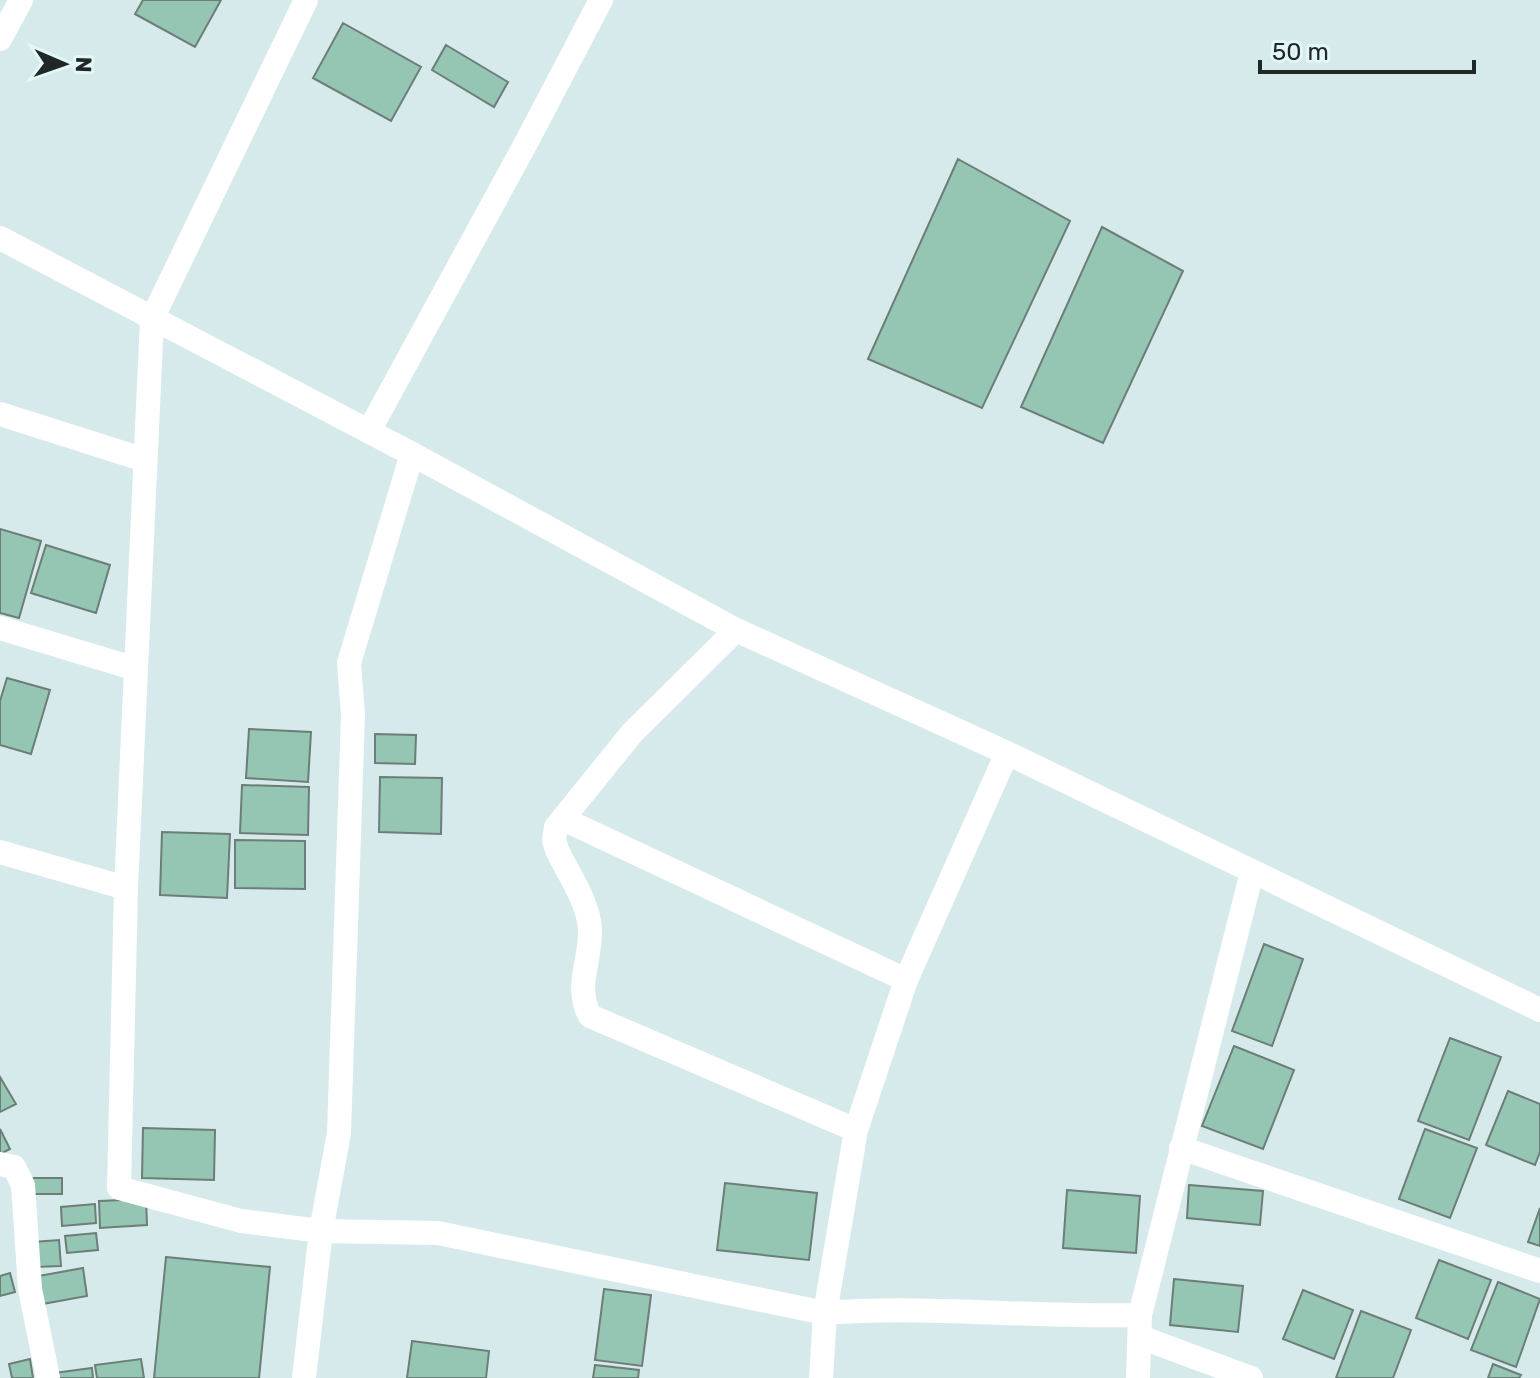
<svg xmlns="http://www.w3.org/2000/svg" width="1540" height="1378" font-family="Rubik,sans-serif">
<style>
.building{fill:#94c6b3;stroke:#6d7d77;stroke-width:2}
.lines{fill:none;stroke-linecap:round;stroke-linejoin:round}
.minor{stroke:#fff;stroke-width:24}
</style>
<rect width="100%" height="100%" fill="#d6eaeb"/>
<!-- building -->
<path class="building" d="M143 0H221L195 47 135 14Z
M343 23 421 67 391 121 313 78Z
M446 45 508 82 494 107 432 70Z
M958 159 1070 221 982 408 868 359Z
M1102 227 1183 271 1103 443 1021 407Z
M0 529 41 541 19 618 0 613Z
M46 545 110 565 96 613 31 593Z
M7 678 50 690 31 754 0 745V701Z
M249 729 311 732 308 782 246 778Z
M375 734 416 735 415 764 375 763Z
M380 777 442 778 441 834 379 832Z
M242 785 309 787 308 835 240 833Z
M162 832 230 834 227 898 160 895Z
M235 840 305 841V889L235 888Z
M1264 944 1303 959 1272 1046 1232 1031Z
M1450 1038 1501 1057 1469 1140 1418 1121Z
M1234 1046 1294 1070 1263 1149 1202 1126Z
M0 1077 16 1104 0 1112Z
M1508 1091 1540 1104V1152L1535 1165 1486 1145Z
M143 1128 215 1130 214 1180 142 1178Z
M0 1129 10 1149 0 1154Z
M1425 1129 1477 1148 1450 1218 1399 1199Z
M33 1178H62V1194H33Z
M725 1183 817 1193 809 1260 717 1250Z
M1189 1185 1263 1191 1260 1225 1187 1218Z
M1067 1190 1140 1196 1136 1253 1063 1248Z
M146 1199 147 1225 100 1228 99 1201Z
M95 1204 96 1223 62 1226 61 1207Z
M1540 1208V1246L1528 1242Z
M96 1233 98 1250 67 1253 65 1236Z
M59 1240 61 1266 35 1267 33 1242Z
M166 1257 270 1267 259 1378H154Z
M1439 1260 1491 1280 1468 1339 1416 1318Z
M83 1268 87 1296 37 1305 33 1277Z
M10 1273 15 1292 0 1296V1276Z
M1174 1279 1243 1286 1238 1332 1170 1325Z
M1498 1282 1540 1299 1516 1367 1471 1350Z
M604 1289 651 1295 642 1366 595 1360Z
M1303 1290 1353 1310 1334 1359 1283 1339Z
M1361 1311 1411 1330 1393 1378H1336Z
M412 1341 489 1351 486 1378H407Z
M30 1359 33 1378H12L9 1364Z
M141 1359 144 1378H97L95 1365Z
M1493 1364 1521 1375 1519 1378H1488Z
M595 1365 639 1370 638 1378H593Z
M92 1368 93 1378H55L54 1373Z"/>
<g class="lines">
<!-- minor -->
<path class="minor" d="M0 39 21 0
M0 238 412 454 736 630 1007 753 1540 1010
M0 414 145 460
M369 431 526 143 601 0
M0 628 136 669
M736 630 632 733 556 827 554 840 557 850C569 875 589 903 590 930 591 961 574 987 590 1016L856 1130
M563 819 906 980
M0 852 126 888 152 319 306 0
M126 888 119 1188 241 1221 321 1231 438 1233 825 1313C930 1305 1035 1318 1140 1315
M1181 1148 1540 1271
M0 1164 14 1167 23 1185 30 1289 48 1378
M1140 1337 1251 1378
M304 1378 321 1231 339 1133 353 715 349 663 412 454
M821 1378 825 1313 856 1130 906 980 1007 753
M1138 1378 1140 1315 1252 872"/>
</g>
<!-- north arrow -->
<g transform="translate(64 64) rotate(92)" stroke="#e3f7f8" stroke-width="6" paint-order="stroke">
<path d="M0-6L14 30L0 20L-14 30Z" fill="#1f2727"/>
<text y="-12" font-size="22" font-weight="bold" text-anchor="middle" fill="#1f2727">N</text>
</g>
<!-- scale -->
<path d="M1260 60v12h214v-12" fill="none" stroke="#1f2727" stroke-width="4"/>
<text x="1272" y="60" font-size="24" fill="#1f2727" stroke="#e3f7f8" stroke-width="6" paint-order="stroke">50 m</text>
</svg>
